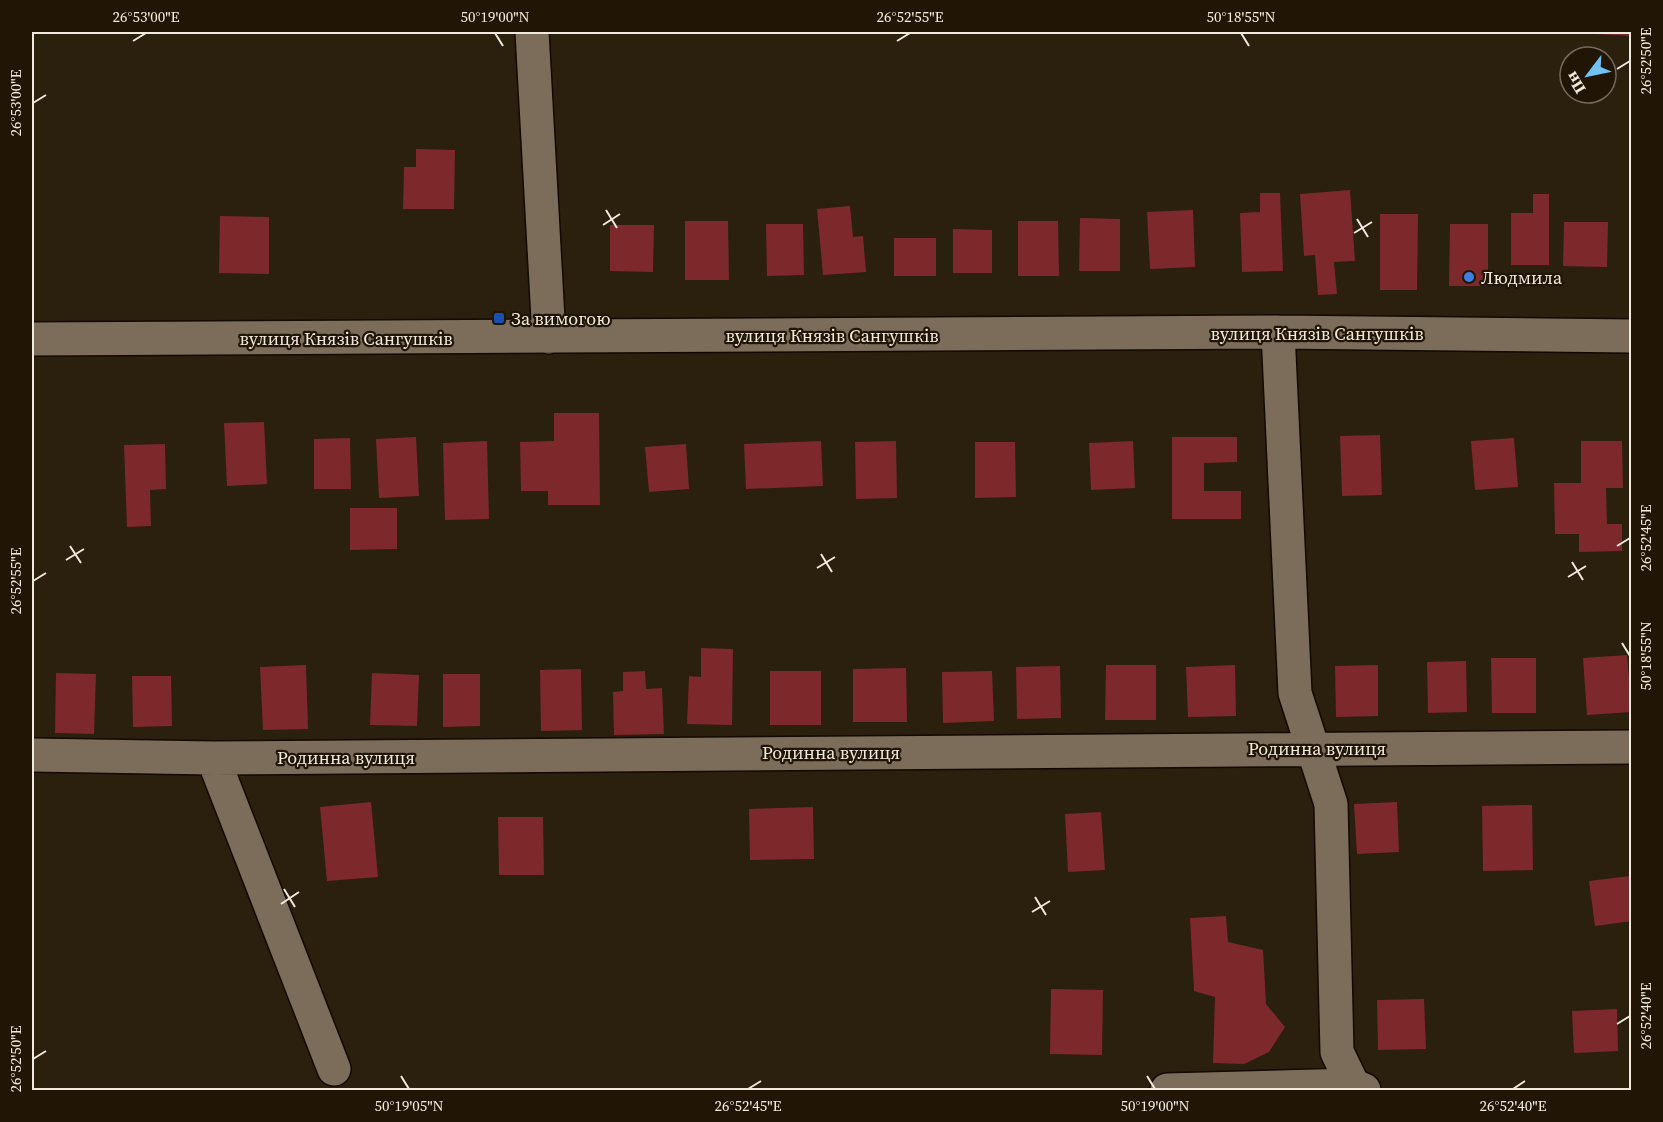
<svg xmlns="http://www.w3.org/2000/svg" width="1663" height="1122" font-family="'Source Serif 4',serif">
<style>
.building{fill:#7d282b}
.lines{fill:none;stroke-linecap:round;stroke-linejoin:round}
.street-casing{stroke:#130900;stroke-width:36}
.street{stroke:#7b6d5a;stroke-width:33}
.ticks{fill:none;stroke:#f1e9de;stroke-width:2}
.shop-dot{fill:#3f7fe0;stroke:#211605;stroke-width:2}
.transit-dot{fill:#1a4fb4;stroke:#211605;stroke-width:2}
.labels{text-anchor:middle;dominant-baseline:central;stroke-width:4.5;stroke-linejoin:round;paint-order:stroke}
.poi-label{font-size:18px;fill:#f1e9de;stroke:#211605;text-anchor:start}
.street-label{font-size:18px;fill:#f1e9de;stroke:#211605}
.neatline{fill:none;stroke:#f1e9de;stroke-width:2}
.ticks-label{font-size:15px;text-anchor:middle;fill:#f1e9de}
</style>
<rect width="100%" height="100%" fill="#2b1f0e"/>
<!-- building -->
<path class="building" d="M1576 32H1632V36L1576 33Z
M416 149 455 150 454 209H403L404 167H416Z
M1350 190 1355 261 1334 262 1337 294 1318 295 1315 255 1304 256 1300 194Z
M1260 193H1280L1283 271 1242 272 1240 213 1260 212Z
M1533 194H1549V265H1511V213H1533Z
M850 206 853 237 863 236 866 272 823 275 817 209Z
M1193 210 1195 267 1150 269 1147 212Z
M1629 212H1632V235H1630Z
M1380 214H1418L1417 290H1380Z
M220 216 269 217V274L219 273Z
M1080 218 1120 219V271H1079Z
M685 221H728L729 280H685Z
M1018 221H1058L1059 276H1018Z
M1564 222H1608L1607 267 1563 266Z
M766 224H803L804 275 767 276Z
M1450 224H1488V286H1449Z
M610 225H654L653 272 610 271Z
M953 229 992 230V273H953Z
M894 238H936V276H894Z
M554 413H599L600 505H548V491H521L520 442 554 441Z
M264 422 267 484 227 486 224 423Z
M1380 435 1382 495 1342 496 1340 436Z
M416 437 419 496 379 498 376 439Z
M1172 437H1237V462L1204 463V491H1241V519H1172Z
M350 438 351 489H314V439Z
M1514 438 1518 487 1475 490 1471 441Z
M487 441 489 519 445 520 443 443Z
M821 441 823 486 746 489 744 444Z
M896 441 897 498 856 499 855 442Z
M1133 441 1135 488 1091 490 1089 443Z
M1581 441H1622L1623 488H1606L1607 524H1622V551L1579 552V534H1555L1554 483H1581Z
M975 442H1015L1016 497 975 498Z
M165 444 166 489 150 490 151 526 127 527 124 445Z
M686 444 689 489 649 492 645 447Z
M350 508H397V549L350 550Z
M701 648 733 649 732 725 687 724 689 676 701 677Z
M1627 655 1632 712 1587 715 1583 658Z
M1491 658H1536V713H1492Z
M1466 661 1467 712 1428 713 1427 662Z
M306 665 308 729 263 730 260 667Z
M1106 665H1156V720H1105Z
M1235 665 1236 716 1188 717 1186 667Z
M1378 665V716L1336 717 1335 666Z
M1060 666 1061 718 1017 719 1016 667Z
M906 668 907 722H853V669Z
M581 669 582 730 541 731 540 670Z
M645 671 646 689 662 688 664 734 614 735 613 692 623 691V672Z
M770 671H821V725H770Z
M992 671 994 721 943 723 942 672Z
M56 673 96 674 94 734 55 733Z
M372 673 419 675 417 726 370 725Z
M443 674H480V726L443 727Z
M132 676H171L172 726 133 727Z
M371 802 378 877 327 881 320 807Z
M1397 802 1399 852 1357 854 1354 804Z
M1532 805 1533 870 1483 871 1482 806Z
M813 807 814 859 750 860 749 809Z
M1101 812 1105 870 1068 872 1065 814Z
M498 817H543L544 875H499Z
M1630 876 1632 921 1595 926 1589 881Z
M1226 916 1228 942 1263 950 1266 1004 1285 1027 1269 1052 1244 1064 1213 1063 1215 997 1194 991 1190 918Z
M1051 989 1103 990 1102 1055 1050 1054Z
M1424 999 1426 1049 1378 1050 1377 1000Z
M1617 1009 1618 1051 1574 1053 1572 1011Z"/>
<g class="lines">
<!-- street casing -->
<g class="street-casing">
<path id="street" d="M532 32 549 337
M1278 332 1295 693 1331 804 1337 1052 1353 1085
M32 339 1278 332 1632 336
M32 755 213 758 1632 747
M213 758 334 1069
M1167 1090 1353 1085 1364 1090"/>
</g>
<!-- street -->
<use href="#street" class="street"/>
</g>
<!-- ticks -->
<path class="ticks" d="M495 33 503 46M1241 33 1249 46M133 41 146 33M897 41 910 33M1617 69 1630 61M33 103 46 95M606 210 617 228M1357 219 1368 237M603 225 620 214M1354 233 1372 222M70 546 81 563M1617 546 1630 538M821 554 832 572M66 560 84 549M1572 562 1583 580M817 568 835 557M1568 577 1586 566M33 581 46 573M1622 643 1630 656M284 889 295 907M1035 897 1046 915M281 904 299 892M1032 912 1050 901M1617 1024 1630 1016M33 1059 46 1051M401 1076 409 1089M1147 1076 1155 1089M748 1089 761 1081M1513 1089 1525 1081"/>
<!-- markers -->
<circle class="shop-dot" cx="1469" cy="277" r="6"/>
<rect class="transit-dot" x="493" y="312" width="12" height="12" rx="3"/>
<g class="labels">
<!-- poi labels -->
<g class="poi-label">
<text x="1481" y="277">Людмила</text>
<text x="511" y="318">За вимогою</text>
</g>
<!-- street labels -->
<g class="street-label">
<text x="1317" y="333">вулиця Князів Сангушків</text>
<text x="832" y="335">вулиця Князів Сангушків</text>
<text x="346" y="338">вулиця Князів Сангушків</text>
<text x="1317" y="748">Родинна вулиця</text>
<text x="831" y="752">Родинна вулиця</text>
<text x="346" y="757">Родинна вулиця</text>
</g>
</g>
<!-- border -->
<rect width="1663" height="1122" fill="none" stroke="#211605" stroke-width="66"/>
<!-- north arrow -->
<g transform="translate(1588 75) rotate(238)"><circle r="28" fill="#211605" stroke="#746a5c" stroke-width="1.5"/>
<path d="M0-4.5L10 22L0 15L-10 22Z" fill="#70c2f4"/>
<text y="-9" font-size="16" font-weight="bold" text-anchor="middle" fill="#f1e9de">Пн</text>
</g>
<rect x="33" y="33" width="1597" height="1056" class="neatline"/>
<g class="ticks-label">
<text x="146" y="22">26°53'00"E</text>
<text x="495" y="22">50°19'00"N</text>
<text x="910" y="22">26°52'55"E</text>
<text x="1241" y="22">50°18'55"N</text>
<text transform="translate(1646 61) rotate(-90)" y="5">26°52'50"E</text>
<text transform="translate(16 103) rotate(-90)" y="5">26°53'00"E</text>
<text transform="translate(1646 538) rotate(-90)" y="5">26°52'45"E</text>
<text transform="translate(16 581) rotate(-90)" y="5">26°52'55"E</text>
<text transform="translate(1646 656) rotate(-90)" y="5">50°18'55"N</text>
<text transform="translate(1646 1016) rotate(-90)" y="5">26°52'40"E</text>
<text transform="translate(16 1059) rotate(-90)" y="5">26°52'50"E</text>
<text x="409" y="1111">50°19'05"N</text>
<text x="748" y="1111">26°52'45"E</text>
<text x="1155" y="1111">50°19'00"N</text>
<text x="1513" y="1111">26°52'40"E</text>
</g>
</svg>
